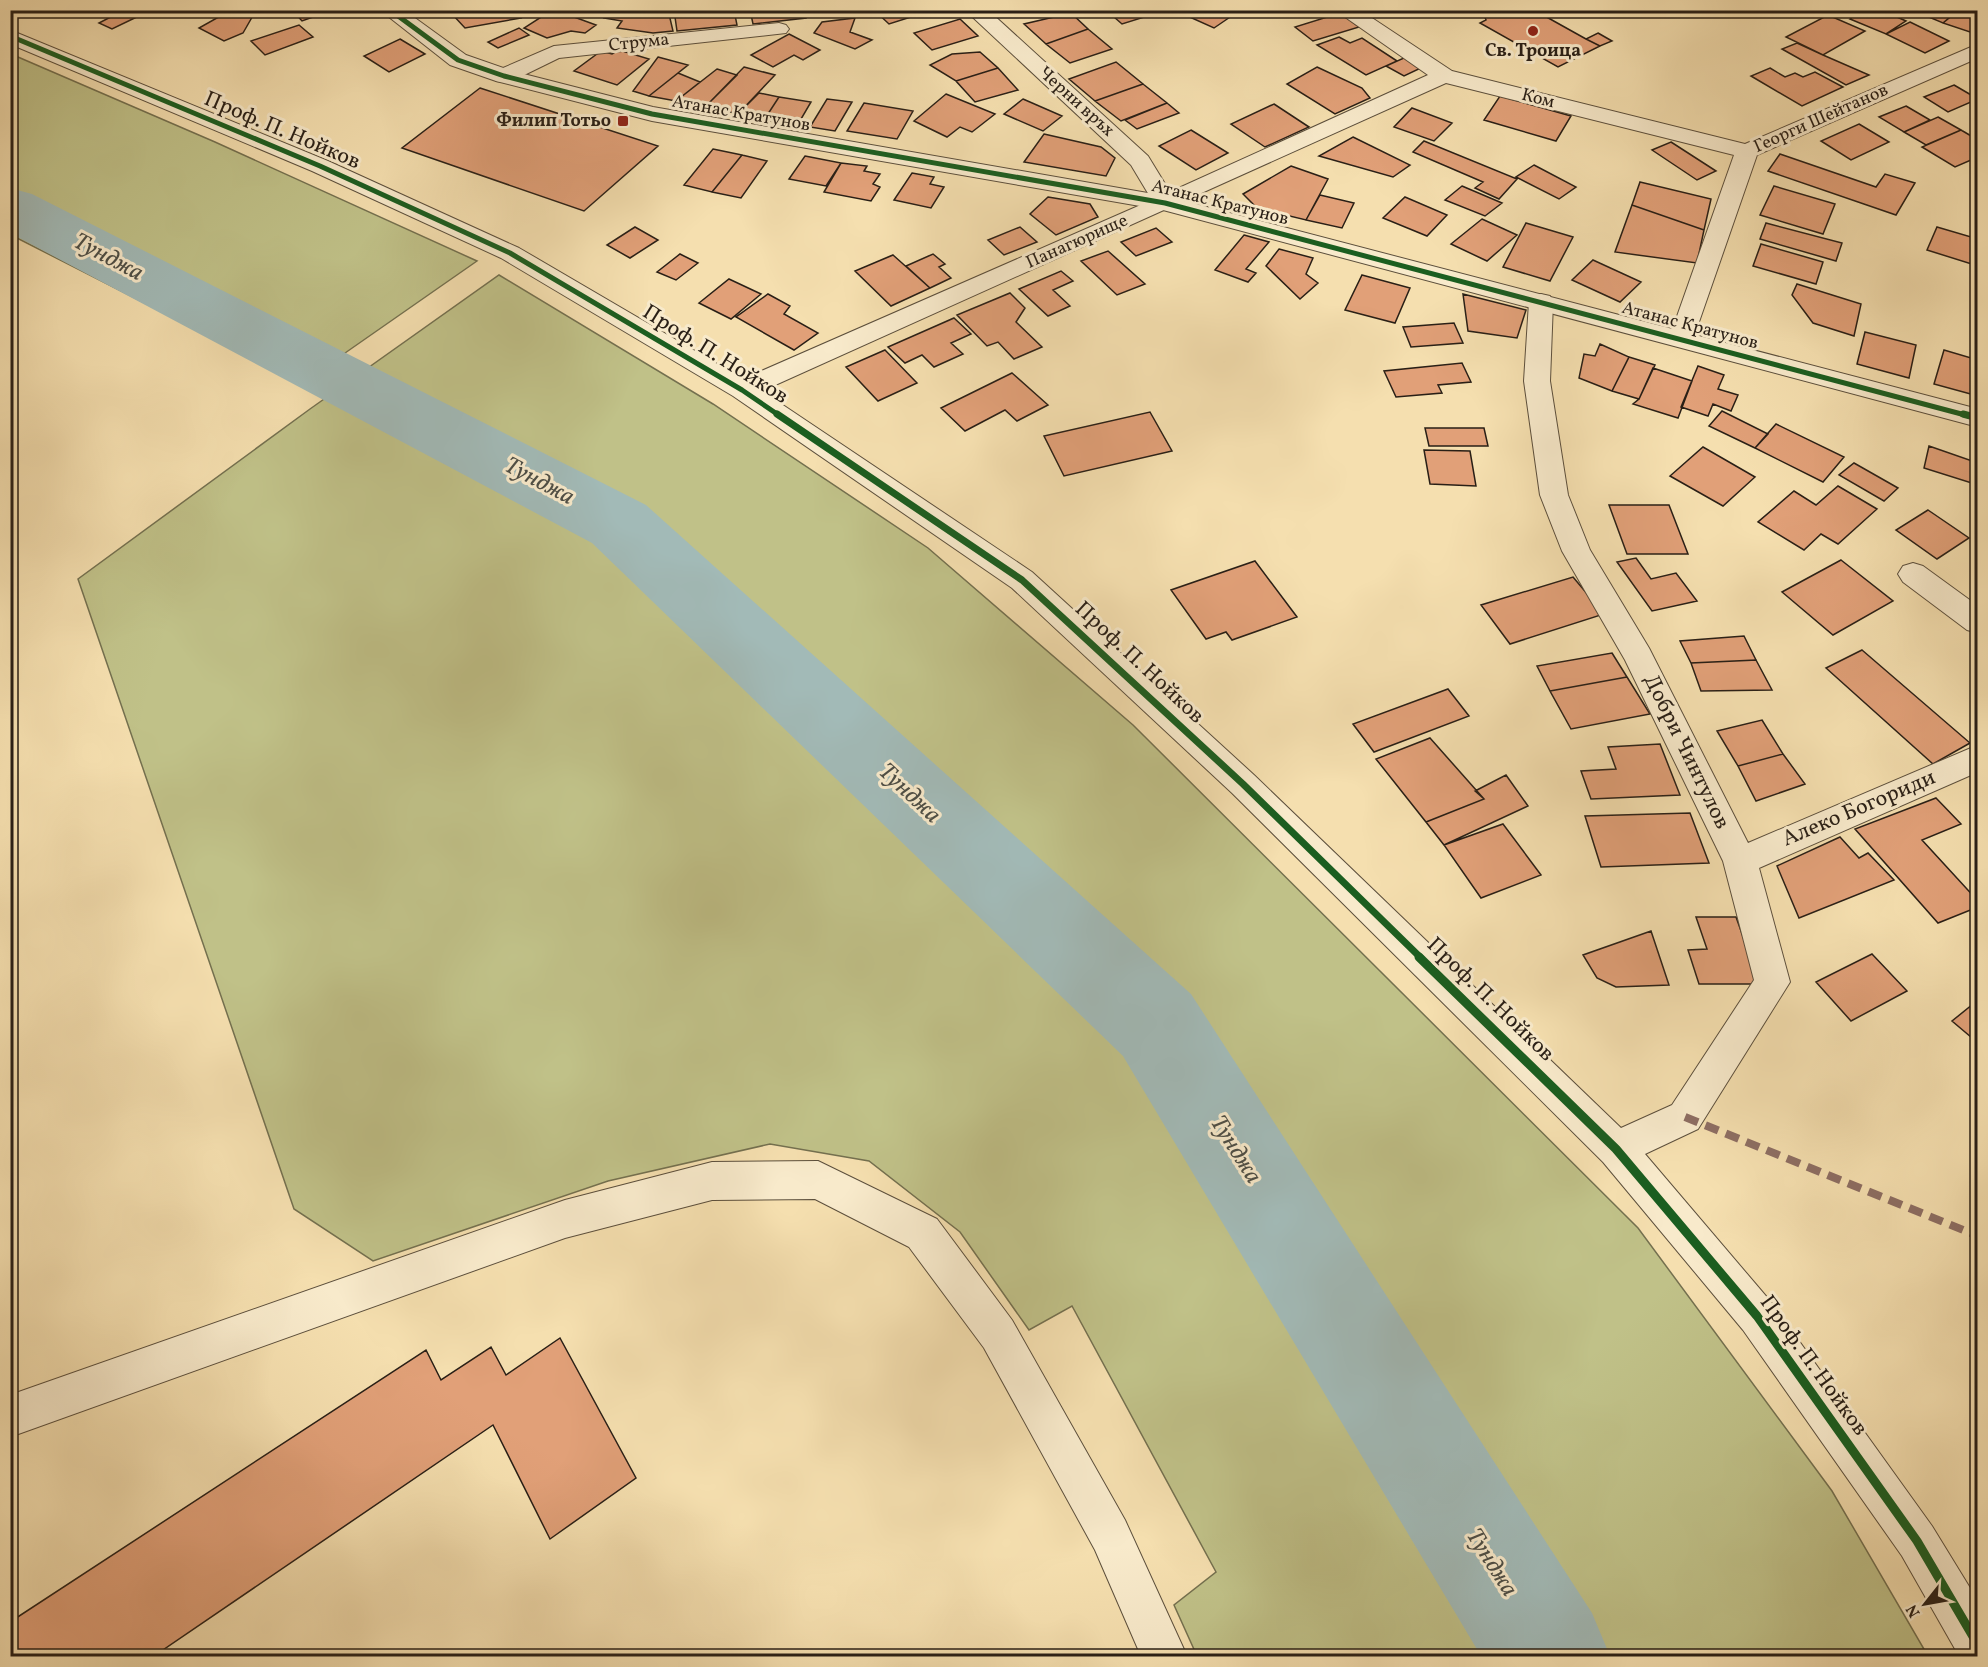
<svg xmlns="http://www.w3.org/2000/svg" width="1988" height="1667" font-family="Vollkorn,serif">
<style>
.green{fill:#c0c188;stroke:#74704f;stroke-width:1.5}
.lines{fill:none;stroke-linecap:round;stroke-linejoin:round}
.river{fill:#a2bab7;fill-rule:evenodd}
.building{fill:#e1a078;stroke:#291f16;stroke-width:1.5}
.minor-casing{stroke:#5c4f3c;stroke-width:2}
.tertiary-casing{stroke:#5c4f3c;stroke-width:2}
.minor{fill:#f8eacb;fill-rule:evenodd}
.tertiary{fill:#f8eacb;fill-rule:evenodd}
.quiet{stroke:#8d6e63;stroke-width:8;stroke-dasharray:14 8;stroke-linecap:butt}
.cycleway-far2-casing{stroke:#f8eacb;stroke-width:8}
.cycleway-far1-casing{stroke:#f8eacb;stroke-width:10}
.cycleway-casing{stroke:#f8eacb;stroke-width:13}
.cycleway-far2{stroke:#1b5e20;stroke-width:5}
.cycleway-far1{stroke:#1b5e20;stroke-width:7}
.cycleway{stroke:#1b5e20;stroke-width:9}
.poi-dot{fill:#8f2418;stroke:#f8eacb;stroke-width:2}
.labels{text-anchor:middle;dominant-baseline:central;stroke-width:6;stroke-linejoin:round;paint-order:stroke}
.far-street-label{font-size:18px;fill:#291f16;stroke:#f8eacb}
.far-poi-label{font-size:18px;font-weight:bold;fill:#291f16;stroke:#f8eacb}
.street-label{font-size:22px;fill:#291f16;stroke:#f8eacb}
.water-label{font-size:24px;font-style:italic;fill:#4d4e46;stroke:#f8eacb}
</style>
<rect width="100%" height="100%" fill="#f5dfaf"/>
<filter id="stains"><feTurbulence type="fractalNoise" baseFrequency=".00333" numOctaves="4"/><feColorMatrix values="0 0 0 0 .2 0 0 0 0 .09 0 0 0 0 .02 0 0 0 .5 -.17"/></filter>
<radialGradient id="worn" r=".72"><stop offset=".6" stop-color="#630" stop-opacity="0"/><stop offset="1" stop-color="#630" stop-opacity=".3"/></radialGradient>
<!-- green -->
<path class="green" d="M11 54 215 142 477 261 302 383 11 235Z
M499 275 713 404 928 548 1133 725 1638 1228 1832 1491 1928 1656H1197L1174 1605 1216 1572 1072 1306 1029 1330 960 1232 869 1161 770 1144 608 1181 373 1261 294 1209 78 579 310 409Z"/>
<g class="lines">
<!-- river -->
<path class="river" d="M10 188 32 194 646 505 1191 994 1592 1613 1610 1656H1481L1123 1056 592 543 10 233Z"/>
</g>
<!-- building -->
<path class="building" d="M69 10H97L84 17Z
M124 10H141L145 13 112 29 99 23Z
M231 10 255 12 243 33 224 41 199 28Z
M292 10H333L302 21Z
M461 10H514L521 18 465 28 452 14Z
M552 10H555L596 25 585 33 571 31 547 38 524 28Z
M610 10H662L669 14 673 31 653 33 617 28 622 21 604 18Z
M674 10H734L737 25 677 31Z
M750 10H804L806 18 753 24Z
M874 10H933L889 24Z
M1106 10H1146L1151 15 1122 24Z
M1188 10H1229L1236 13 1214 28 1183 14Z
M1534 10 1586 39 1600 46 1558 67 1480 23 1486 20 1484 15 1485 10Z
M1862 10H1881L1906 21 1886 34 1850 19Z
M1912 10H1958L1943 23Z
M1959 10 1978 18V27L1970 32 1943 23Z
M1071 13 1088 29 1046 44 1024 24Z
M1340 13 1359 27 1313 41 1295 27Z
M1828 15 1865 31 1823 55 1786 37Z
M855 18 850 32 872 40 855 49 814 33 822 22Z
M960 19 978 36 932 50 914 33Z
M1910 22 1949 41 1925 53 1886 34Z
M299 25 313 37 265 55 251 41Z
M519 28 529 35 498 48 488 42Z
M1088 29 1112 49 1070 63 1046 44Z
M1598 33 1612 41 1600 46 1586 39Z
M789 34 820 50 803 60 794 55 773 67 751 55Z
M1339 37 1350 43 1362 38 1397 61 1366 75 1317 45Z
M400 39 425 54 389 72 364 56Z
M1797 43 1823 55 1869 75 1846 85 1782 49Z
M619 50 649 59 617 85 574 71 601 51 612 54Z
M980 52 998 68 956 81 930 65 952 54Z
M658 57 688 65 649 96 633 91Z
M1406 57 1423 67 1404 76 1386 66Z
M1116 62 1143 84 1095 101 1069 79Z
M744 67 775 75 738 114 706 106Z
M1317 67 1362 88 1370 98 1335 114 1287 84Z
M998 68 1018 90 975 102 956 81Z
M1770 68 1785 77 1795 73 1803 77 1815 72 1843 87 1802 106 1751 76Z
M717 69 737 75 706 106 676 101Z
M678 73 700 82 676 101 649 96Z
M1143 84 1167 103 1121 121 1095 101Z
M1954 85 1978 99 1948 112 1924 97Z
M480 88 658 146 584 211 402 148Z
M759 93 779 97 764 120 738 114Z
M946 94 995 114 972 132 960 127 947 137 914 121Z
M1500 96 1571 116 1556 141 1484 120Z
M779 97 811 102 797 126 764 120Z
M827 99 852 102 835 131 810 127Z
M1023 99 1062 116 1043 131 1004 114Z
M864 103 913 111 897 139 847 131Z
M1167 103 1179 113 1137 129 1125 120Z
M1274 104 1309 127 1265 147 1231 124Z
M1906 106 1930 120 1904 132 1879 117Z
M1412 108 1452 123 1434 141 1394 127Z
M1938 117 1961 130 1926 145 1904 132Z
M1859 124 1889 142 1851 160 1821 141Z
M1191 130 1228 153 1196 170 1159 146Z
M1961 130 1978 140V157L1955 167 1922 147Z
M1044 134 1101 147 1115 158 1106 176 1024 162Z
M1353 137 1410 165 1393 177 1319 156Z
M1424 141 1517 179 1499 199 1475 188 1483 182 1413 152Z
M1671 142 1716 171 1697 180 1652 150Z
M713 149 742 155 712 192 684 185Z
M1780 154 1876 187 1885 174 1915 183 1896 215 1768 171Z
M742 155 767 161 741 198 712 192Z
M805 156 841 163 826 186 789 179Z
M841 163 867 166 864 171 880 174 873 184 880 187 871 201 824 192Z
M1534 165 1576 187 1559 199 1516 177Z
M1291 166 1328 179 1306 220 1257 208 1243 194Z
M912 173 934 177 930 184 944 187 931 208 894 200Z
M1640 182 1711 199 1704 230 1632 205Z
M1462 186 1502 203 1485 216 1445 200Z
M1774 186 1835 204 1823 234 1760 215Z
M1320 195 1354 203 1342 228 1306 220Z
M1048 197 1090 204 1098 217 1056 235 1030 214Z
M1405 197 1447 215 1427 236 1383 218Z
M1632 205 1704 230 1697 263 1615 252Z
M1482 219 1517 235 1487 261 1451 244Z
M1526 223 1573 237 1550 281 1503 267Z
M1766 223 1842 243 1836 261 1760 239Z
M635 227 658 240 630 258 607 245Z
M1020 227 1037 242 1004 255 988 240Z
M1937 227 1978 239V266L1927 250Z
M1156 228 1172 242 1136 256 1121 242Z
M1244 235 1269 242 1246 269 1256 273 1248 282 1215 270Z
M1761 244 1823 262 1816 284 1753 266Z
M1279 249 1313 258 1306 274 1318 283 1300 299 1266 266Z
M1108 251 1145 284 1117 295 1081 261Z
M680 254 698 263 676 280 657 272Z
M933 254 945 264 939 267 951 278 930 288 906 266Z
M893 255 930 288 891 306 855 271Z
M1593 260 1641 282 1620 302 1572 280Z
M1061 271 1073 281 1053 290 1070 306 1048 316 1019 289Z
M1362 275 1410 288 1395 323 1345 310Z
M729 279 761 294 731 319 699 303Z
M1797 284 1861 304 1854 336 1813 323 1792 295Z
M1010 293 1025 308 1016 322 1042 347 1014 359 998 342 987 346 957 315Z
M768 294 790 306 784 314 818 333 794 350 736 317Z
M1463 294 1526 310 1517 338 1468 331Z
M954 318 971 334 951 343 963 354 934 367 922 355 905 363 888 347Z
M1454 323 1463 343 1411 347 1403 327Z
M1865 332 1916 345 1909 378 1857 364Z
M1600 344 1629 357 1612 391 1579 378 1584 354 1595 356Z
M885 350 917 383 878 401 846 367Z
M1944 350 1978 360V396L1934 384Z
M1629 357 1655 365 1639 399 1612 391Z
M1462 363 1471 382 1438 385 1442 393 1396 397 1384 371Z
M1698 366 1724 375 1718 389 1738 395 1731 411 1713 404 1708 416 1681 407Z
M1653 368 1692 381 1678 418 1633 404 1639 399Z
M1012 373 1048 405 1017 421 1005 410 965 431 941 408Z
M1722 411 1768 434 1755 448 1709 426Z
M1150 412 1172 451 1064 476 1044 436Z
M1776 424 1844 457 1823 482 1755 448Z
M1425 428H1484L1488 446H1429Z
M1929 446 1978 463V485L1924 468Z
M1703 447 1755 477 1723 506 1670 476Z
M1424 450 1470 451 1476 486 1430 484Z
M1854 463 1898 488 1884 501 1839 475Z
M1838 486 1877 509 1838 544 1821 534 1804 550 1758 522 1794 491 1816 505Z
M1609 505H1669L1688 554H1627Z
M1928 510 1969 538 1937 559 1896 530Z
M1636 558 1651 579 1676 573 1697 601 1652 611 1617 562Z
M1841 560 1893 601 1833 635 1782 592Z
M1255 561 1297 617 1232 640 1226 632 1206 639 1171 590Z
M1573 577 1604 614 1510 644 1481 605Z
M1744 636 1756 660 1691 663 1680 641Z
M1862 650 1970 743 1933 764 1826 668Z
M1612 653 1627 677 1550 691 1537 666Z
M1756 660 1772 690 1701 691 1691 663Z
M1627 677 1650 714 1571 729 1550 691Z
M1448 689 1469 716 1374 752 1353 724Z
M1762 720 1783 754 1738 766 1717 731Z
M1430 738 1484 799 1426 822 1376 759Z
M1660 744 1680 795 1591 799 1581 771 1616 769 1608 747Z
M1783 754 1805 784 1756 801 1738 766Z
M1506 775 1528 806 1444 845 1426 822 1484 799 1475 791Z
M1936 798 1961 824 1922 840 1978 901V907L1938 923 1855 829Z
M1690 813 1709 863 1601 867 1585 816Z
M1503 824 1541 875 1481 898 1444 845Z
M1840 837 1859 858 1868 853 1894 880 1799 918 1777 866Z
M1696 917H1736L1760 984H1699L1688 950 1707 949Z
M1651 931 1669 985 1616 987 1597 978 1583 955Z
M1872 954 1907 991 1851 1021 1816 982Z
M1978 1000V1043L1952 1021Z
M560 1338 636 1478 550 1539 493 1425 154 1656H10V1622L426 1350 441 1380 491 1347 506 1375Z"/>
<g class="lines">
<!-- minor casing -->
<g class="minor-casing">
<path id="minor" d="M965 10H988L1148 156 1170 192 1428 75 1335 10H1360L1452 71 1745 144 1978 44V58L1757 155 1691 345 1682 347 1673 345 1669 339 1734 155 1446 83 762 391 1032 572 1254 775 1621 1128 1672 1105 1754 980 1723 861 1625 660 1562 551 1540 495 1524 381 1529 302 1532 296 1541 294 1550 296 1553 302 1550 381 1568 495 1590 550 1649 648 1748 843 1978 745V772L1759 868 1790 982 1698 1129 1645 1154 1771 1302 1932 1526 1978 1601V1656H1959L1902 1556 1743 1330 1603 1162 1232 793 1012 588 733 396 501 258 312 171 10 44V30L328 161 519 248 743 379 1152 200 1131 165Z
M779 23 786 25 789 29 786 33 559 58 512 81 504 82 496 81 493 76 496 71 554 46Z
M1913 563 1923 566 1978 606V633L1967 630 1903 582 1898 574 1903 566Z
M818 1161 937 1219 1012 1320 1125 1520 1187 1656H1141L1095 1550 984 1348 909 1247 815 1199 712 1200 565 1238 10 1437V1395L565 1200 712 1162Z"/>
</g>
<!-- tertiary casing -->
<g class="tertiary-casing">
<path id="tertiary" d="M380 10H404L466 55 512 71 653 107 1165 196 1978 409V427L1163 210 652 121 496 81 450 65Z"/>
</g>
<!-- minor -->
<use href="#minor" class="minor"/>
<!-- tertiary -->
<use href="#tertiary" class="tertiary"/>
<!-- quiet -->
<path class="quiet" d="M1685 1117 1978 1236"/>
<!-- cycleway-far2 casing -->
<g class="cycleway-far2-casing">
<path id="cycleway-far2" d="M390 10 458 60 504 76 652 114 1165 203 1969 416
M10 36 320 166 510 253 742 390 780 416"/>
</g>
<!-- cycleway-far1 casing -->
<g class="cycleway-far1-casing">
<path id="cycleway-far1" d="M777 414 1022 580 1243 784 1421 958
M1963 414 1978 418"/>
</g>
<!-- cycleway casing -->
<g class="cycleway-casing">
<path id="cycleway" d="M1419 957 1616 1149 1757 1316 1917 1541 1978 1645"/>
</g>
<!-- cycleway-far2 -->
<use href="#cycleway-far2" class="cycleway-far2"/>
<!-- cycleway-far1 -->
<use href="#cycleway-far1" class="cycleway-far1"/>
<!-- cycleway -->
<use href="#cycleway" class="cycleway"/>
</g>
<!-- markers -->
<g class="poi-dot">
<circle cx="1533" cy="31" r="6"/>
<rect x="617" y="115" width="12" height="12" rx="3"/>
</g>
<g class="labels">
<!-- far-street labels -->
<g class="far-street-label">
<text transform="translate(639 43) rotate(-6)">Струма</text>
<text transform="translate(1538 99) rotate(14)">Ком</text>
<text transform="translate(1076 102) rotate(42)">Черни връх</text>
<text transform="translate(741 114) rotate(10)">Атанас Кратунов</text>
<text transform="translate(1821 119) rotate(-24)">Георги Шейтанов</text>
<text transform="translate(1220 203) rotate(14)">Атанас Кратунов</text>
<text transform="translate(1077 242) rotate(-24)">Панагюрище</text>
<text transform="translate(1690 326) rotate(15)">Атанас Кратунов</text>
</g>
<!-- far-poi labels -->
<g class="far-poi-label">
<text x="1533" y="51">Св. Троица</text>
<text x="611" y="121" text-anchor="end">Филип Тотьо</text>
</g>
<!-- street labels -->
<g class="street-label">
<text transform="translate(282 131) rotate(23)">Проф. П. Нойков</text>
<text transform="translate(715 355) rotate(32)">Проф. П. Нойков</text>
<text transform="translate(1139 663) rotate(43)">Проф. П. Нойков</text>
<text transform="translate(1686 752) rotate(64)">Добри Чинтулов</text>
<text transform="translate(1859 809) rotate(-23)">Алеко Богориди</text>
<text transform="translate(1490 1000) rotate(44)">Проф. П. Нойков</text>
<text transform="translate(1813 1366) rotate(54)">Проф. П. Нойков</text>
</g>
<!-- water labels -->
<g class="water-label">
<text transform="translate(108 258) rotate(28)">Тунджа</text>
<text transform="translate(539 482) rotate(28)">Тунджа</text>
<text transform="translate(909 794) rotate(43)">Тунджа</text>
<text transform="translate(1235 1150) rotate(58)">Тунджа</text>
<text transform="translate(1491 1563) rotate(58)">Тунджа</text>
</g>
</g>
<!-- margin -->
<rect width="1988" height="1667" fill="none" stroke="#f5dfaf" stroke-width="36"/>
<rect x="12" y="12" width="1964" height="1643" fill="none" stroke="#291f16" stroke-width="3"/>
<rect x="18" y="18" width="1952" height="1631" fill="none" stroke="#291f16" stroke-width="1.5"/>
<!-- north arrow -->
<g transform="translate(1925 1604) rotate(239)" stroke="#f8eacb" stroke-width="4.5" paint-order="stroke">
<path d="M0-4.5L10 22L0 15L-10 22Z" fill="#291f16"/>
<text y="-9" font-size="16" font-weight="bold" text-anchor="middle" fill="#291f16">N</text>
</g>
<rect width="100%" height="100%" filter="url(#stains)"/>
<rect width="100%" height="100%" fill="url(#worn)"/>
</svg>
